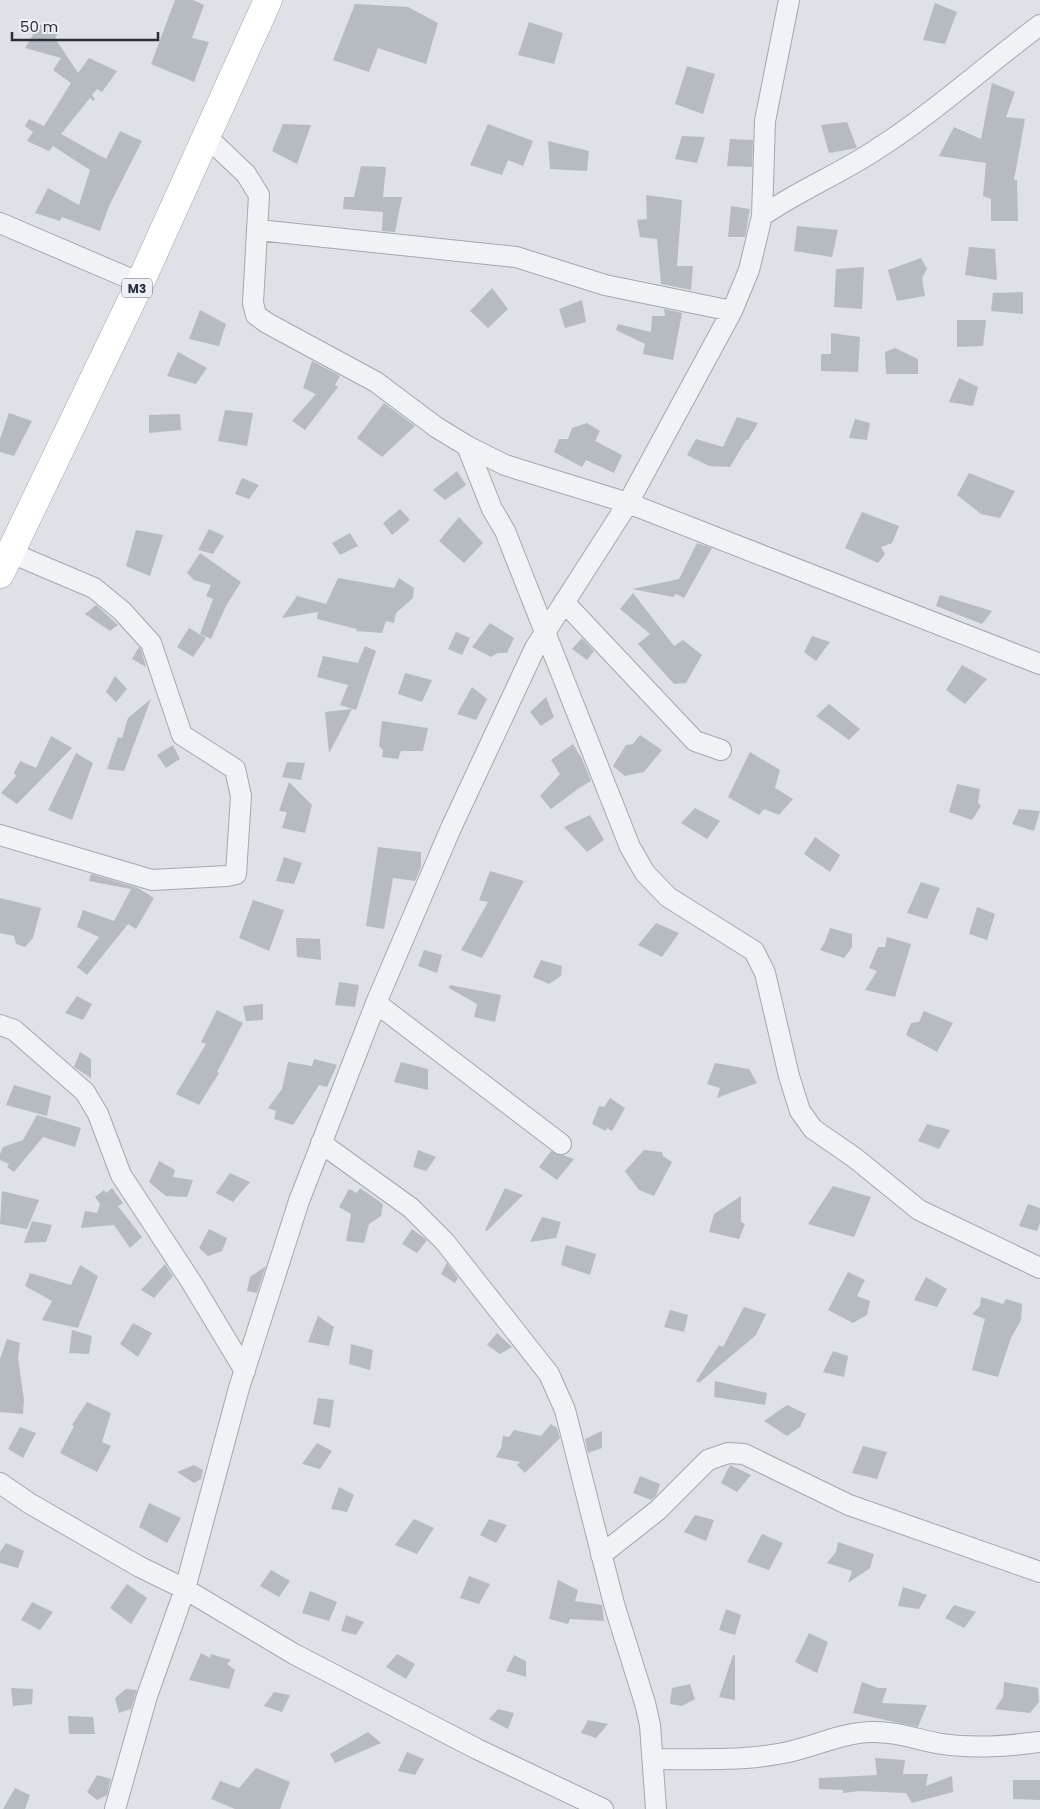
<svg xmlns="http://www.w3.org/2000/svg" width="1040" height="1809" font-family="Poppins,sans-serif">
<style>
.building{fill:#b6bbc2}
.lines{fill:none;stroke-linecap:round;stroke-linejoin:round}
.minor-casing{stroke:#a4a8af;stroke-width:22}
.primary-casing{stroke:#9fa6b0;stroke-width:29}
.minor{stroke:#f1f2f5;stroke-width:20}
.primary{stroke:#fff;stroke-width:28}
.labels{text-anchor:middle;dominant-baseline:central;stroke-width:5;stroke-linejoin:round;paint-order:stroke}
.shield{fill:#edf0f4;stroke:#646a72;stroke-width:1}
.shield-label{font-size:12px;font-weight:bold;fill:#29303b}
</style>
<rect width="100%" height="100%" fill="#dee1e6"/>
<!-- building -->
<path class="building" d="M175 0H193L204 5 192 38 209 42 194 82 151 64Z
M935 3 957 12 945 44 923 40Z
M355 4 408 7 438 23 426 64 378 48 369 72 333 60Z
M529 22 563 33 554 64 518 55Z
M39 24 59 32 55 38 78 73 89 58 117 71 102 92 97 89 92 95 95 99 93 101 90 98 61 134 106 159 120 131 142 141 109 206 100 231 62 217 60 221 35 213 48 188 79 205 90 170 53 146 49 151 27 141 33 132 25 126 29 119 44 126 71 83 53 70 61 58 25 48Z
M687 66 715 74 703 114 675 104Z
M992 83 1015 92 1006 117 1025 119 1014 180H1017L1018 221H991V199L983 196 986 163 939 156 954 127 981 139Z
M847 122 857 148 829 153 821 125Z
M283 124 311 125 297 164 272 151Z
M488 124 533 141 523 166 508 160 502 175 470 165Z
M682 136 705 137 697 163 675 159Z
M730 139 753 140 752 167 727 166Z
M548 141 589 151 587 171 550 169Z
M361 166 386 167 383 197H402L395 232 382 231 383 212 343 209 344 197H354Z
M646 195 682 200 677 266H693L691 290 661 284 657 239 640 237 637 220 647 219Z
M731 206 750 209 745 237H728Z
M797 226 838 230 832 257 794 251Z
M969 247 995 249 997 280 965 275Z
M921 258 927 269 922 278 925 296 897 301 888 270Z
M864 267 862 309 834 307 836 269Z
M492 288 508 309 488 328 470 311Z
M1023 292V314L991 311 993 293Z
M582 300 586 322 565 328 559 309Z
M664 309 682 313 673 360 643 354 645 344 616 330 618 324 651 332 652 316H665Z
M200 310 226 324 219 346 189 339Z
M957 320H986L983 346 957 347Z
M831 333 860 337 858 372 821 371V354H831Z
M895 348 918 359V374H886L885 352Z
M178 352 207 368 196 384 167 376Z
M312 361 340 376 335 385 338 387 305 430 292 421 316 394 303 388Z
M959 378 978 387 973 406 949 402Z
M384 403 415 426 382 457 357 438Z
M225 410 253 413 247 446 218 441Z
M9 413 32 421 14 456 0 452V439Z
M180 414 181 430 149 433V415Z
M737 417 758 423 748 440H746L730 467 709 466 687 455 696 439 723 447Z
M855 419 870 423 867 440 849 438Z
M587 423 600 431 595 441 622 455 614 473 586 460 582 467 554 452 559 439H568L572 428Z
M457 471 466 485 445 500 433 490Z
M969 473 1015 491 1000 518 981 514 957 495Z
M242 478 259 485 249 499 235 494Z
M400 509 410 520 392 535 383 523Z
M862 512 899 526 892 543 881 547 885 554 878 563 845 548Z
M459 517 483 543 464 563 439 541Z
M209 529 224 536 213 554 198 550Z
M136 530 163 535 150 576 126 566Z
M350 533 358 546 340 555 332 543Z
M697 543 712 548 684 598 676 594 673 597 632 589 679 579Z
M200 553 241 582 226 606 211 639 200 634 213 599 206 596 211 585 194 580 187 573Z
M338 578 394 588 399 578 414 588 413 598 396 613 394 623 386 621 382 633 356 631 357 629 317 619 318 612 282 618 297 596 326 604Z
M633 593 674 646 683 640 702 655 686 683 674 684 638 644 650 634 620 609Z
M940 595 992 611 982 624 936 606Z
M96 605 118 625 110 631 85 614Z
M490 623 514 638 507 653H498L491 657 472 647Z
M189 628 206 638 193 657 177 647Z
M456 632 470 638 462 655 448 649Z
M812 636 830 642 816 661 804 652Z
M582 638 594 651 587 660 572 649Z
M365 646 376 651 356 710 340 705 348 685 317 677 323 656 358 663Z
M139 647 141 649 146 667 132 659Z
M962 665 987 679 965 704 946 690Z
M405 673 432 680 422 702 398 694Z
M115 676 127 689 116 702 106 692Z
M472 687 487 699 476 720 457 714Z
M546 697 554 717 541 726 530 712Z
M151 699 124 771 107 769 118 737 122 738 128 718Z
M829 704 860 729 849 740 816 716Z
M352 709 345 723 329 753 325 712Z
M382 721 428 728 423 751H401L398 759 382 757 383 750 379 746Z
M640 735 662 750 644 772 625 776 613 766 626 745 633 744Z
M51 736 72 748 17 804 1 793 16 776 14 773 20 761 36 768Z
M573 744 582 759 591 781 579 788 551 809 540 796 560 774 551 760Z
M173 745 180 759 166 768 157 755Z
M750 752 780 770 775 788 793 799 779 815 764 809 759 815 728 797Z
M76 753 93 763 72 820 48 810Z
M287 762 305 763 301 780 282 777Z
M289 782 312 805 305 833 282 828 287 812 279 811Z
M957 784 980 789 978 803 981 806 972 820 949 812Z
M695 808 720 821 707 839 681 823Z
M1019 809 1040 811 1034 831 1012 824Z
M590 815 604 840 587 852 564 827Z
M815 837 840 855 830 872 804 854Z
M378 847 421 852V867L415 881 393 878 384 929 366 926Z
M284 857 302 863 294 884 276 881Z
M490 871 524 881 482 958 461 950 488 902 479 900Z
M91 874 138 888 154 898 136 929 128 924 87 975 77 967 99 937 77 927 83 910 114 921 131 889 89 881Z
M921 882 940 888 927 919 907 913Z
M0 898 41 908 33 938 25 947 16 944 14 936 0 933Z
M253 900 284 910 269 951 239 938Z
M977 907 995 914 987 940 969 934Z
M656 923 679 933 662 957 638 945Z
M830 928 852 934V947L844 958 820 950 825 942Z
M887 937 911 944 895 997 865 990 877 971 869 968 878 947H885Z
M296 938 320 939 321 960 297 957Z
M424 950 442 955 437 973 418 966Z
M541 960 562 966 561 976 549 984 533 977Z
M339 982 359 985 355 1007 335 1005Z
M450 985 501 995 495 1022 474 1017 477 1004 449 988Z
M77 996 92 1004 83 1020 65 1013Z
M263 1004V1020L246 1021 243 1006Z
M217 1010 243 1023 217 1072 219 1073 199 1105 176 1094 206 1044 201 1042Z
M924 1011 953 1023 937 1052 906 1035 911 1023 919 1022Z
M80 1052 91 1059V1078L74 1067Z
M314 1059 337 1065 327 1087 319 1085 293 1125 274 1119 276 1111 268 1108 282 1089 288 1062 312 1066Z
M401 1062 428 1069V1090L394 1082Z
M715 1063 749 1069 757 1083 717 1098 720 1088 707 1084Z
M14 1085 51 1096 47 1116 6 1105Z
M610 1098 625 1108 612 1131 607 1128 606 1131 592 1124 599 1106 604 1107Z
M37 1115 81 1128 75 1147 43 1137 14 1172 7 1167 9 1164 0 1160V1154L3 1147 23 1140Z
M927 1124 950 1130 939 1149 918 1141Z
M418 1150 436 1157 426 1171 413 1167Z
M644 1150 662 1152 663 1156 672 1162 654 1196 639 1190 625 1171Z
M551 1151 574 1159 557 1180 539 1167Z
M159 1161 175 1170 173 1177 193 1180 187 1197 166 1196 149 1182Z
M230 1173 250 1182 233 1202 216 1193Z
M833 1186 871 1197 854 1237 808 1224Z
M112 1188 123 1203 118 1206 142 1237 130 1248 114 1225 81 1228 85 1211 97 1213 100 1204 95 1197 104 1190 106 1193Z
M360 1188 383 1204 381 1216 369 1224 364 1243 346 1241 351 1214 339 1207 349 1189 357 1193Z
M505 1188 523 1195 487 1231 485 1230Z
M2 1191 39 1200 27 1229 0 1224Z
M741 1196V1222L745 1224 739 1239 709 1232 714 1214Z
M1028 1204 1040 1208V1223L1037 1231 1019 1226Z
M542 1217 561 1222 556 1238 530 1242Z
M32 1221 52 1225 46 1242 24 1243Z
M209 1229 227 1238 222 1251 208 1256 199 1248Z
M412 1229 427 1240 417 1253 402 1244Z
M566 1245 596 1254 590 1275 561 1265Z
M447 1263 458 1278 455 1283 441 1274Z
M165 1264 173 1276 154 1298 141 1290Z
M80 1265 98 1276 78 1328 42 1320 52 1301 25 1286 30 1273 71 1285Z
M266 1266 257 1293 247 1291 250 1277Z
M848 1272 865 1280 857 1296 870 1301 867 1315 853 1323 828 1310Z
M926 1277 947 1289 937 1307 914 1300Z
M981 1297 1003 1304 1006 1299 1022 1304 1021 1320 1011 1338 998 1377 972 1370 985 1319 972 1314 980 1306Z
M744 1307 766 1314 756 1335 699 1383 696 1381 719 1345 723 1347Z
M670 1310 688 1315 684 1332 664 1327Z
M318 1316 334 1327 329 1346 308 1342Z
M133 1323 152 1333 138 1357 120 1344Z
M72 1330 92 1336 89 1354 69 1353Z
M497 1333 512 1347 500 1354 487 1345Z
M7 1339 20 1343 18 1358 24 1400 23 1414 0 1412V1359Z
M351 1344 373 1350 370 1370 349 1364Z
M833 1351 848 1356 844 1377 823 1372Z
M715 1381 767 1393 765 1405 714 1397Z
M318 1398 334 1400 330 1428 313 1424Z
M87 1402 111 1413 102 1442 111 1446 97 1472 60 1453 74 1426 72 1425Z
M787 1405 806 1414 800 1427 787 1436 764 1421Z
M551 1424 557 1428 560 1438 525 1473 517 1465 520 1462 496 1457 501 1448 503 1436 509 1437 514 1430 541 1436Z
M20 1427 36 1433 23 1458 8 1449Z
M602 1431V1448L588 1453 585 1439Z
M317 1443 332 1451 320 1469 302 1464Z
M863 1446 887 1452 877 1479 852 1473Z
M194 1465 203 1470 201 1479 194 1483 177 1472Z
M730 1465 751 1475 737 1492 721 1483Z
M640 1476 660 1484 656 1496 651 1500 633 1493Z
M339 1487 354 1495 347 1512 331 1509Z
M149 1503 181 1518 167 1543 139 1527Z
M695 1515 714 1520 706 1541 684 1532Z
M414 1519 434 1528 417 1554 395 1545Z
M489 1519 507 1525 496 1543 480 1535Z
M762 1534 783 1543 769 1570 747 1562Z
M838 1542 874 1554 870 1568 848 1583 852 1571 827 1563 836 1552Z
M6 1543 24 1551 18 1568 0 1563V1552Z
M271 1570 290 1581 279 1597 260 1586Z
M469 1576 490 1584 479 1604 460 1598Z
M558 1580 578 1590 575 1601 602 1605 604 1621 570 1619 568 1624 549 1619Z
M127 1584 147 1598 131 1624 110 1608Z
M903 1587 927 1595 919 1609 898 1606Z
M310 1591 337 1602 329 1621 302 1613Z
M32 1602 53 1612 40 1630 21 1620Z
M954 1605 976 1612 964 1628 945 1618Z
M726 1609 741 1615 735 1635 719 1630Z
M346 1615 364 1622 356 1635 341 1631Z
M809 1633 828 1642 817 1673 795 1662Z
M201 1653 210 1658 211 1654 231 1660 227 1664 235 1670 229 1689 189 1680Z
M397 1654 415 1664 406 1679 386 1667Z
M514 1655 526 1661V1677L506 1671Z
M733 1655H735V1700L719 1697Z
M862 1682 878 1688H887L882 1703 927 1705 918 1727 853 1713Z
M1004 1682 1038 1688 1039 1702 1030 1713 995 1709 1003 1697Z
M690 1684 695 1699 682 1706 670 1704 672 1688Z
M11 1688 33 1689 32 1704 13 1706Z
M126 1689 137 1690 131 1709 119 1713 115 1698Z
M274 1692 290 1695 282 1712 264 1706Z
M498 1709 514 1713 508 1729 489 1719Z
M68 1716 93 1717 95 1734H69Z
M588 1720 608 1724 596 1738 581 1733Z
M368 1732 381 1743 335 1763 330 1754Z
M407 1752 424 1759 415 1775 398 1771Z
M875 1758 905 1760 903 1774H928L926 1786 952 1776 953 1792 912 1803 906 1793 860 1791 843 1793V1790L819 1789V1778L877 1775Z
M256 1768 290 1782 280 1809H235L211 1799 220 1781 239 1788Z
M97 1775 111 1779 107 1795 97 1800 87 1792Z
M1013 1780H1040V1800L1013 1799Z
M15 1788 30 1795 25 1809H3Z"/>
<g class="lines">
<!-- minor casing -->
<g class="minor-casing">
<path id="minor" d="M207 137 246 174 259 195 253 303 256 315 267 323 376 382 436 427 467 446 505 465 628 503 1040 664
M762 216 765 121 789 0
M0 223 140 283
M258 230 516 257 605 285 732 311
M467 446 492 509 505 531 630 847 645 873 668 897 754 951 765 973 789 1076 800 1111 813 1129 855 1158 919 1210 1040 1268
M564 602 695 741 721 750
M0 835 152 880 227 876 236 874 241 796 235 769 182 735 151 643 122 611 94 588 9 552
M376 1003 561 1144
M0 1025 14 1030 85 1092 98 1114 121 1175 192 1283 245 1371
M321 1143 411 1208 445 1242 549 1374 565 1410 614 1604 645 1703 650 1725 656 1809
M0 1483 29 1503 140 1567 185 1589 294 1654 477 1749 603 1809
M601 1555 658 1510 708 1460 728 1453 744 1454 849 1505 1040 1572
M653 1759C694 1759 738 1761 778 1754 810 1749 838 1733 871 1732 896 1731 917 1740 942 1744 975 1749 1007 1746 1040 1742
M115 1809 147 1696 185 1589 239 1388 299 1201 376 1003 451 828 535 648 628 503 732 311 749 270 762 216C799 190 840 174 877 149 935 112 985 66 1040 25"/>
</g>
<!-- primary casing -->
<g class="primary-casing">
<path id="primary" d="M0 574 140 283 268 0"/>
</g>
<!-- minor -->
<use href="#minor" class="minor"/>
<!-- primary -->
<use href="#primary" class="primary"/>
</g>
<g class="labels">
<!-- shield labels -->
<rect class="shield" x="122" y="278.5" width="30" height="19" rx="4"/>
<g class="shield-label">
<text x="137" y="288">M3</text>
</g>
</g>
<!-- scale -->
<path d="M12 32v8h146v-8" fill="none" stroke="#29303b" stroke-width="2.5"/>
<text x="20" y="32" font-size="15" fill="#29303b" stroke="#edf0f4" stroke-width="4" paint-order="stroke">50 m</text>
</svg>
